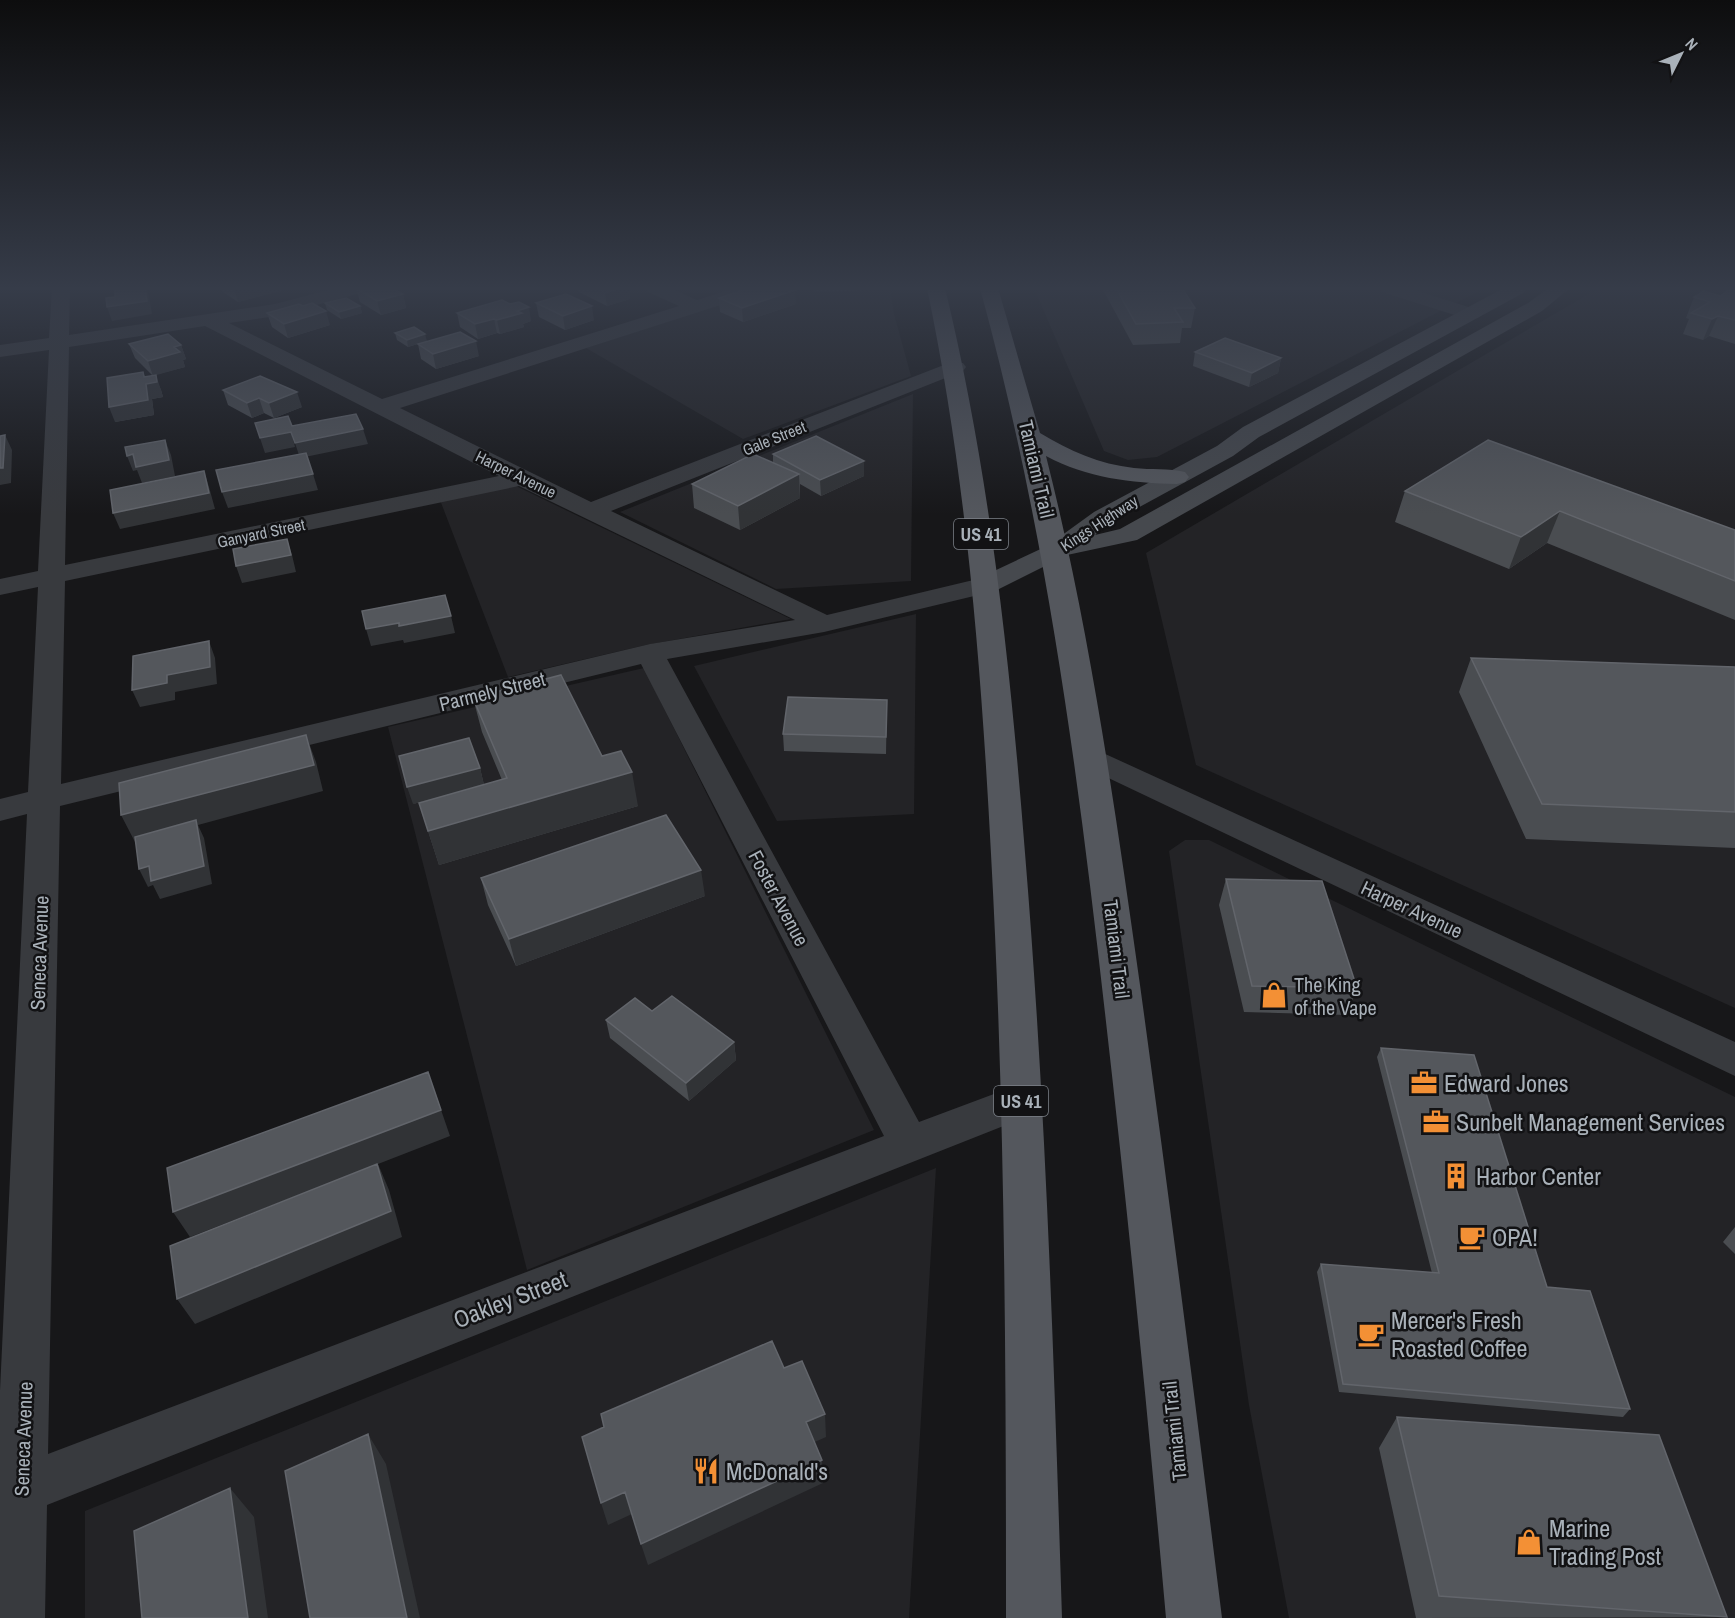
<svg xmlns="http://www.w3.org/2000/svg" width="1735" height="1618" font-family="'Archivo Narrow',sans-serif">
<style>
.built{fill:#232326}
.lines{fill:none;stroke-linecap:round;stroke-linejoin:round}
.street{fill:#383a3e;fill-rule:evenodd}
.secondary{fill:#46494e;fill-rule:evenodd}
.primary{fill:#54575d;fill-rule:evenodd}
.wall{fill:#4a4d51}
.shaded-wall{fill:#313336}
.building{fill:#54575c;stroke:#62656b;stroke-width:1.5}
.labels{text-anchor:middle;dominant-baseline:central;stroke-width:5;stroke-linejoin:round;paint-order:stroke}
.far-street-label{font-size:16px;fill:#a9b1b9;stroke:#121214}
.shield{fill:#121214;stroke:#7c8188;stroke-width:1.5}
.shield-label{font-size:18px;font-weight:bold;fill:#a9b1b9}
.street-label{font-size:20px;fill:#a9b1b9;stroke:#121214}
.poi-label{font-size:20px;fill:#a9b1b9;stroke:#121214;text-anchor:start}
.near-poi-label{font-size:24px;fill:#a9b1b9;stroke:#121214;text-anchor:start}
.near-street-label{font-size:24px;fill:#a9b1b9;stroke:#121214}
</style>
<rect width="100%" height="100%" fill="#171719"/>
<!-- built -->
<path class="built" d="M769 288H890L894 314 911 376 743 439 586 348Z
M1034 288H1485L1157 457 1128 460 1104 451Z
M1599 288H1735V1008L1196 765 1146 553Z
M913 394 911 581 776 589 620 512Z
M516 486 791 619 646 645 508 677 440 500Z
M916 614 914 814 777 821 694 666Z
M644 668 874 1130 527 1270 388 727Z
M1185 840H1209L1735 1097V1618H1289L1249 1405 1169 851Z
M936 1168 909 1618H85V1511Z"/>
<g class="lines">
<!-- street -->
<path class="street" d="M52 288H70L69 335 275 304 336 288H366L364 292 276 316 229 323 382 399 679 306 648 292 646 288H670L697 300 735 288H763L761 292 400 408 591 502 949 363H963L966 367 963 371 611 511 827 615 986 577 995 579 999 585 995 591 824 632 667 659 919 1122 1021 1084 1036 1089 1042 1101 1036 1113 47 1505 45 1618H0V1391L27 814 0 821V799L28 792 38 587 0 595V579L38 571 49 350 0 357V345L49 338ZM205 326 499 476 65 565 69 347ZM519 486 795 620 650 644 61 784 65 581ZM641 664 884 1136 48 1454 60 806Z
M1380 288H1408L1478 310 1481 314 1478 318H1464L1382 292Z
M1090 747 1735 1042V1076L1079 764 1074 757 1079 750Z"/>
<!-- secondary -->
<path class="secondary" d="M1504 288H1527L1525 292 1259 437 1233 456 1112 522 1095 535 1120 529 1528 303 1549 288H1570L1542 311 1137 540 1067 555 995 591 986 593 977 591 973 585 977 579 1047 546 1094 512 1217 446 1243 427Z"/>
<!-- primary -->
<path class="primary" d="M927 288H945C990 474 1010 663 1025 853 1046 1107 1054 1363 1062 1618H1006C1006 1363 1005 1108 991 854 981 663 966 475 927 288Z
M980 288H998L1040 433C1070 451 1099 464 1134 468 1151 470 1169 468 1185 472L1189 477 1185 482 1177 484C1131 483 1087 478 1046 456 1090 630 1115 808 1140 985 1169 1196 1196 1407 1222 1618H1166C1148 1416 1128 1214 1105 1013 1077 765 1046 530 980 288Z"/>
</g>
<!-- wall -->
<path class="wall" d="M217 288H292L238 302Z
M356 288 403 294 406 308 381 315 360 302Z
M578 288H629L630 299 607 306 579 292Z
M814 288H873V290L814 292Z
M1102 288H1182L1195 308 1191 328H1182L1180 343 1133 345Z
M1735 288V344L1709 336 1703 340 1683 334 1689 319 1686 318 1694 297 1720 296Z
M719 298 796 304 743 322 720 312Z
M325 303 360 306 362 313 341 319 327 310Z
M536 303 594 320 565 330 539 317Z
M267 313 330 325 288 338 272 327Z
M457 313 531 321 523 324 524 327 500 334 497 333 478 339 460 327Z
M395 333 427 341 408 347 397 340Z
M129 344 181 345 186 359 183 360 185 367 154 375 161 390 163 397 152 399 154 415 115 422 143 372 145 377 153 376 135 358Z
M418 344 479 356 436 369 421 359Z
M1195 352 1281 358 1278 373 1249 387 1193 366Z
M223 390 302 407 274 418 264 413 252 418 228 405Z
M773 454 864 461V476L821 496 800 484V498L740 530 694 508 692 484 773 463Z
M1405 491 1735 530V620L1547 543 1509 569 1395 522Z
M1471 658 1735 667V848L1526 839 1459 692Z
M473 698 602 756 638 806 439 865 419 803 462 791 413 804 480 768 484 785 502 780 482 732Z
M887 700 886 754 784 751 783 734Z
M481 878 705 896 516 966 488 905Z
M1226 879 1357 988 1347 1015 1244 1012 1219 905Z
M652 1011 734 1042 736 1060 689 1101 610 1038 606 1020Z
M1381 1048 1547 1287 1630 1409 1623 1417 1339 1392 1317 1272 1321 1264 1432 1273 1377 1057Z
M1735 1227V1254L1723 1242Z
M1397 1417 1727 1617 1416 1618 1379 1448Z"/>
<!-- shaded-wall -->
<path class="shaded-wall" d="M145 288H146L149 296 152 314 112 321 107 307Z
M237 288H292L238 302 234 289Z
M620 288H629L630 299 607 306 605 293Z
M795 290 796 304 743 322 742 308Z
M403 294 406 308 381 315 377 301Z
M360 306 362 313 341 319 339 312Z
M592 306 594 320 565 330 563 316Z
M529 307 531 321 523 324 524 327 500 334 497 320 517 311Z
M326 311 330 325 288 338 284 324Z
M1718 316 1709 336 1703 340 1712 319Z
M494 319 497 333 478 339 475 324Z
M425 334 427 341 408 347 407 340Z
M476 341 479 356 436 369 433 354Z
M181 345 186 359 183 360 185 367 153 376 148 361 174 347Z
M1281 358 1278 373 1249 387 1252 373Z
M143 372 148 384 156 375 161 390 163 397 152 399 154 415 115 422 109 407 144 377Z
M297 392 302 407 274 418 269 403Z
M259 398 264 413 252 418 247 403Z
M363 429 368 444 300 458 295 443Z
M291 432 295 447 265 453 260 438Z
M5 435 12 450 11 483 0 485V468Z
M165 440 171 455 175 476 142 483 137 470 133 471 127 456Z
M864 461V476L821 496 820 480Z
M204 471 209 487 215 509 120 529 113 513Z
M313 474 318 490 228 508 222 492Z
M799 474 800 498 740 530 738 506Z
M1560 511 1547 543 1509 569 1521 537Z
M287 539 292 555 296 572 242 583 236 566Z
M451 616 455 633 404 643 403 640 371 646 366 629 399 623Z
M209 641 215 658 217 684 175 692V700L140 707 132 690 167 675Z
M306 735 316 762 323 791 198 825 204 838 212 884 160 899 153 885 148 887 139 869 197 825 135 842 121 815Z
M480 768 484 785 413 804 407 787Z
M632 772 638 806 439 865 428 831Z
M701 870 705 896 516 966 509 939Z
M734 1042 736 1060 689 1101 686 1083Z
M428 1072 450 1136 378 1164 389 1190 402 1237 195 1324 177 1299 377 1165 190 1237 173 1212Z
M825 1414 826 1437 808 1445 806 1422Z
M368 1434 386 1464 420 1618H407Z
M822 1460 823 1483 648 1565 641 1544Z
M230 1488 254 1517 268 1618H248Z
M625 1492 632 1514 608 1525 601 1503Z"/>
<!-- building -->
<path class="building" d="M115 288H145L147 301 107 307 106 298 115 297Z
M356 288H392L403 294 377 301Z
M596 288H620L605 293Z
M749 288H791L795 290 742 308 719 298Z
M1116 288H1182L1195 308H1174L1183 322 1136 324Z
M1732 288H1735V320L1718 316 1712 319 1691 313 1710 302 1694 297 1704 291 1720 296Z
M566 294 592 306 563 316 536 303Z
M346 298 360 306 339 312 325 303Z
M502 300 510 304 519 302 529 307 517 311 522 313 497 320 494 319 475 324 457 313Z
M312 303 326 311 284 324 267 313 299 304 303 306Z
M414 327 425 334 407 340 395 333Z
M460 332 476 341 433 354 418 344Z
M168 334 181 345 174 347 180 352 148 361 129 344Z
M1225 338 1281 358 1252 373 1195 352Z
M143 372 144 377 156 375 157 382 146 384 148 400 109 407 107 378Z
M260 376 297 392 269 403 259 398 247 403 223 390Z
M356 414 363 429 295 443 291 432 260 438 255 423 288 416 292 426Z
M5 435 3 468H0V436Z
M816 436 864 461 820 480 773 454Z
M165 440 169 460 136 467 133 454 127 456 125 447Z
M1488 440 1735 530V581L1560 511 1521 537 1405 491Z
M306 453 313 474 222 492 216 470Z
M753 454 799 474 738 506 692 484Z
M204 471 209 493 113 513 110 490Z
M287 539 291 555 236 566 233 549Z
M445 595 451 616 399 626V623L366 629 362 611Z
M209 641 210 667 167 675V683L132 690 133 656Z
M1471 658 1735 667V812L1542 804Z
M561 675 602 756 621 751 632 772 428 831 419 803 507 778 473 698Z
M788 697 887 700 886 737 783 734Z
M306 735 314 765 121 815 119 783Z
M469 738 480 768 407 787 399 756Z
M666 815 701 870 509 939 481 878Z
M196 820 204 866 151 881 149 866 139 869 135 837Z
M1226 879 1322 881 1357 988 1252 986Z
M672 996 734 1042 686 1083 606 1020 635 998 652 1011Z
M1381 1048 1474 1055 1547 1287 1590 1291 1630 1409 1343 1384 1321 1264 1439 1273Z
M428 1072 441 1110 173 1212 167 1168Z
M377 1164 391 1211 177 1299 170 1246Z
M772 1341 784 1368 802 1361 825 1414 806 1422 822 1460 641 1544 625 1492 601 1503 582 1437 604 1427 601 1414Z
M1397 1417 1659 1435 1727 1617 1439 1596Z
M368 1434 407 1618H310L285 1471Z
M230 1488 248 1618H142L134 1531Z"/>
<!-- sky -->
<linearGradient id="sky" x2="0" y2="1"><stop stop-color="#0d0d0e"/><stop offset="0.56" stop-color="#363c49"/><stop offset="1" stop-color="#363c49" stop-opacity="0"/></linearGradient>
<rect width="1735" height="515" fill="url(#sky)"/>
<!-- icons -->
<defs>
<g id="shop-bare" transform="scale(2.07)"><path d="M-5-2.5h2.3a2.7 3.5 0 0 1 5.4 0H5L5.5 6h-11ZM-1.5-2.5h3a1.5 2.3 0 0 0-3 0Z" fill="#f39035" stroke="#121214" stroke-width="2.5" paint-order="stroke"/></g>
<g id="office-bare" transform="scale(2.07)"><path d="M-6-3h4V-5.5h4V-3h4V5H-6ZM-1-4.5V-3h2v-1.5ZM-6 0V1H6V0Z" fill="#f39035" stroke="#121214" stroke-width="2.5" paint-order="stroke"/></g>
<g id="building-bare" transform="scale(2.07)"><path d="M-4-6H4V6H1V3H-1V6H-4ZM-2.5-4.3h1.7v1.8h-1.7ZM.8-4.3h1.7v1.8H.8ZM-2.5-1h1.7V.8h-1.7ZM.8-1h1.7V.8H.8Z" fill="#f39035" stroke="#121214" stroke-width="2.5" paint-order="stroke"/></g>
<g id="cafe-bare" transform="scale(2.07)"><path d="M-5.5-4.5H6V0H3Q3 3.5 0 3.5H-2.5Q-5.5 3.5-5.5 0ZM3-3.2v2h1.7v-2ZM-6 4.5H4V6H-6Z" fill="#f39035" stroke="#121214" stroke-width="2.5" paint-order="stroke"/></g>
<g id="restaurant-bare" transform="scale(2.07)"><path d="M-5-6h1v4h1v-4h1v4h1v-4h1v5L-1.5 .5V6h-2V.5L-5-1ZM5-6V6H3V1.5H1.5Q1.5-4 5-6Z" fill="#f39035" stroke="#121214" stroke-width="2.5" paint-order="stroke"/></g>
</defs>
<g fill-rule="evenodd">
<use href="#shop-bare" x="1274" y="995"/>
<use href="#office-bare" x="1424" y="1083"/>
<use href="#office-bare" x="1436" y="1122"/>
<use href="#building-bare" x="1456" y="1176"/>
<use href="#cafe-bare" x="1472" y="1237"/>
<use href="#cafe-bare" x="1371" y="1334"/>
<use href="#restaurant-bare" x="706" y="1471"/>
<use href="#shop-bare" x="1529" y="1542"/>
</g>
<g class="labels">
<!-- far-street labels -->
<g class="far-street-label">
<text transform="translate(774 438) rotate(-22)">Gale Street</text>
<text transform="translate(516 474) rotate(26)">Harper Avenue</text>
<text transform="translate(1099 523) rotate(-33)">Kings Highway</text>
<text transform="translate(261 533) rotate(-12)">Ganyard Street</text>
</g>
<!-- shield labels -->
<g class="shield">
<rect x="954" y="519" width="54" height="30" rx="4.5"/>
<rect x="994" y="1086" width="54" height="30" rx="4.5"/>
</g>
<g class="shield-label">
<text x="981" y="534">US 41</text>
<text x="1021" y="1101">US 41</text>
</g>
<!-- street labels -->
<g class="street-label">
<text transform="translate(1037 469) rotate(77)">Tamiami Trail</text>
<text transform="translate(492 691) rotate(-14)">Parmely Street</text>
<text transform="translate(779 898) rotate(62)">Foster Avenue</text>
<text transform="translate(1412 909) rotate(25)">Harper Avenue</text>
<text transform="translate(1117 949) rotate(83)">Tamiami Trail</text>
<text transform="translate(39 953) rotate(-88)">Seneca Avenue</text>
<text transform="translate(1174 1431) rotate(-96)">Tamiami Trail</text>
<text transform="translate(23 1439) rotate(-88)">Seneca Avenue</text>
</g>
<!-- poi labels -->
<g class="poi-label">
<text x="1294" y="984">The King<tspan x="1294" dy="23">of the Vape</tspan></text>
</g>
<!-- near-poi labels -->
<g class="near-poi-label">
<text x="1444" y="1083">Edward Jones</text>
<text x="1456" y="1122">Sunbelt Management Services</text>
<text x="1476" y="1176">Harbor Center</text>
<text x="1492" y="1237">OPA!</text>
<text x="1391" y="1320">Mercer's Fresh<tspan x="1391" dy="28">Roasted Coffee</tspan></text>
<text x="726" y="1471">McDonald's</text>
<text x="1549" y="1528">Marine<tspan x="1549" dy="28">Trading Post</tspan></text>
</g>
<!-- near-street labels -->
<g class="near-street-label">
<text transform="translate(510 1299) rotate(-21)">Oakley Street</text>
</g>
</g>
<!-- north arrow -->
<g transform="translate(1681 54) rotate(47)" stroke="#121214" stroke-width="4.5" paint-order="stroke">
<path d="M0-4.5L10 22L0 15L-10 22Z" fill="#a9b1b9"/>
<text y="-9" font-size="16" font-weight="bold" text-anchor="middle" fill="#a9b1b9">N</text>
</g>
</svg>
